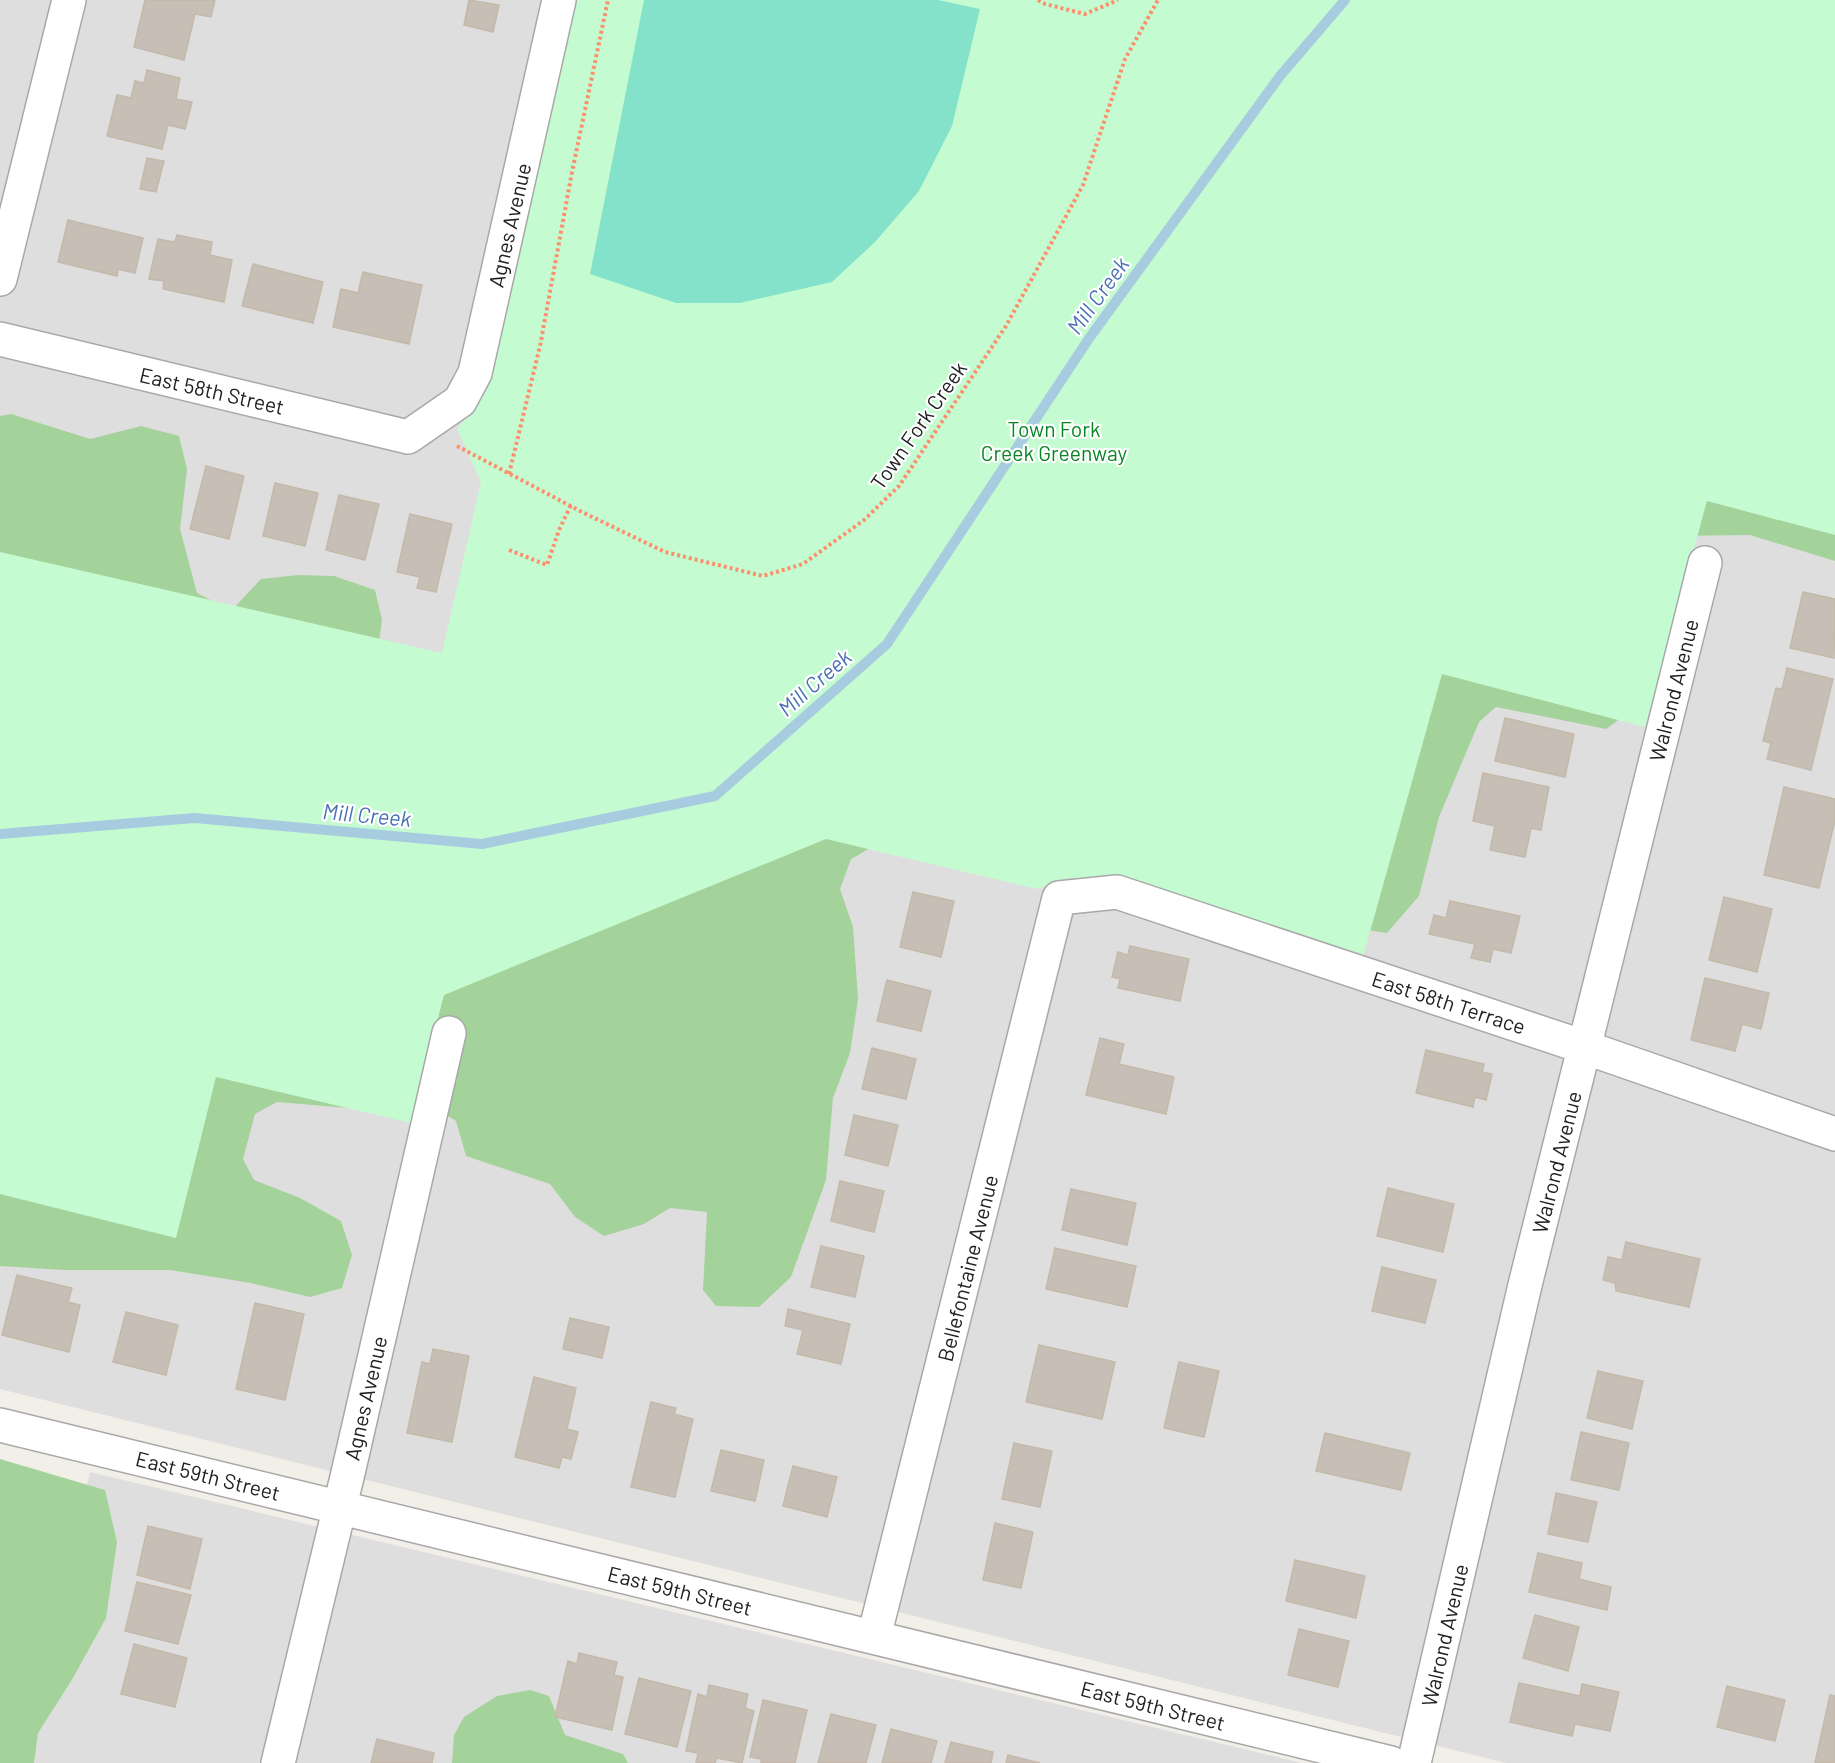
<svg xmlns="http://www.w3.org/2000/svg" width="1835" height="1763" font-family="Barlow,sans-serif">
<style>
.residential{fill:#dfdede}
.forest{fill:#a4d29b}
.park{fill:#c5fbd0}
.pitch{fill:#84e2ca}
.lines{fill:none;stroke-linecap:round;stroke-linejoin:round}
.stream{stroke:#a7cce0;stroke-width:10}
.building{fill:#c7bfb6;stroke:#c4b8a9;stroke-width:1.5}
.minor-casing{stroke:#a8a8a8;stroke-width:36}
.path{stroke:#fd8f6d;stroke-width:4;stroke-dasharray:3 3;stroke-linecap:butt}
.minor{stroke:#fff;stroke-width:33}
.labels{text-anchor:middle;dominant-baseline:central;stroke-width:4.5;stroke-linejoin:round;paint-order:stroke}
.street-label{font-size:21px;fill:#212121;stroke:#fff}
.park-label{font-size:21px;fill:#098524;stroke:#fff}
.water-label{font-size:22px;font-style:italic;fill:#4971b5;stroke:#fff}
</style>
<rect width="100%" height="100%" fill="#f2efe8"/>
<!-- residential -->
<path class="residential" d="M0 0H1835V1763H1506L0 1389Z
M90 1472 1302 1763H22Z"/>
<!-- forest -->
<path class="forest" d="M1835 0V561L1750 535 1672 536 1632 710 1606 729 1496 707 1479 722 1439 817 1419 896 1387 933 1317 922 1219 888 886 839 851 859 840 889 853 927 858 999 850 1053 833 1098 826 1180 791 1277 759 1307 716 1306 703 1290 707 1212 670 1208 644 1224 604 1236 575 1217 550 1184 466 1156 456 1121 410 1092 372 1110 277 1102 255 1114 243 1159 254 1180 300 1198 341 1221 352 1255 342 1288 310 1297 251 1283 170 1270H64L0 1266V416L11 414 90 439 141 426 179 436 187 469 180 529 197 593 231 611 261 579 298 575 334 576 375 590 382 620 378 650 360 705Z
M0 1459 105 1490 117 1542 106 1618 73 1678 38 1733 34 1763H0Z
M530 1690 549 1696 565 1735 623 1754 628 1763H452L454 1735 464 1717 497 1696Z"/>
<!-- park -->
<path class="park" d="M576 0H1835V535L1707 501 1645 727 1442 674 1363 957 1173 892 1117 878H1071L1037 889 826 839 444 995 411 1123 216 1077 176 1238 0 1194V552L442 653 481 482 457 429 487 390 497 355Z"/>
<!-- pitch -->
<path class="pitch" d="M644 0H938L980 9 952 126 919 191 875 242 832 282 740 303H676L590 274Z"/>
<g class="lines">
<!-- stream -->
<path class="stream" d="M0 834 194 818 482 844 715 796 887 644 1090 337 1280 76 1345 0"/>
</g>
<!-- building -->
<path class="building" d="M145 0H215L211 17 195 14 184 60 134 47Z
M469 0 499 5 493 32 464 25Z
M147 70 180 78 176 99 192 102 185 129 168 125 162 149 107 136 117 95 131 98 135 81 144 83Z
M147 158 164 161 156 192 140 189Z
M68 220 143 238 135 273 118 269 117 276 58 262Z
M177 235 212 242 210 255 232 260 224 302 163 289 164 281 149 279 158 239 175 242Z
M253 264 323 282 313 323 242 306Z
M363 272 422 285 409 344 333 327 341 289 358 293Z
M206 466 244 476 229 539 190 529Z
M275 483 318 493 305 546 263 536Z
M339 495 379 504 365 560 326 550Z
M410 514 452 524 436 592 417 588 420 577 397 572Z
M1803 592 1835 599 1834 658 1790 648Z
M1787 668 1833 679 1811 770 1767 759 1771 743 1763 741 1776 688 1782 689Z
M1505 718 1574 734 1565 777 1495 761Z
M1483 773 1549 787 1541 830 1531 828 1525 857 1490 850 1495 826 1473 821Z
M1784 787 1835 799V820L1819 888 1764 875Z
M913 892 954 901 941 957 900 947Z
M1724 897 1772 909 1757 972 1709 960Z
M1450 901 1520 916 1511 953 1493 949 1490 962 1471 958 1475 944 1429 934 1434 915 1446 918Z
M1130 946 1189 959 1180 1001 1118 988 1120 979 1112 977 1118 952 1128 955Z
M1705 978 1769 993 1761 1029 1742 1024 1735 1051 1691 1040Z
M887 980 931 991 921 1031 877 1021Z
M1100 1038 1124 1044 1119 1064 1174 1077 1166 1114 1086 1095Z
M872 1048 916 1059 906 1099 862 1089Z
M1426 1050 1484 1064 1482 1072 1492 1074 1486 1100 1475 1097 1473 1107 1416 1093Z
M854 1115 898 1125 888 1166 845 1155Z
M840 1181 884 1191 874 1232 831 1221Z
M1388 1188 1454 1204 1443 1252 1377 1236Z
M1071 1189 1136 1203 1127 1245 1062 1230Z
M1626 1242 1700 1259 1689 1307 1616 1291 1615 1283 1603 1280 1608 1257 1622 1260Z
M821 1246 864 1256 855 1297 811 1287Z
M1055 1248 1136 1266 1127 1307 1046 1289Z
M1382 1267 1436 1280 1425 1323 1372 1311Z
M17 1275 72 1288 68 1302 80 1305 69 1352 2 1335Z
M255 1303 304 1314 285 1400 236 1389Z
M788 1309 850 1324 841 1364 797 1354 803 1330 785 1326Z
M126 1312 178 1325 166 1375 113 1362Z
M570 1318 609 1327 602 1358 563 1349Z
M1039 1345 1115 1362 1102 1419 1026 1402Z
M433 1349 469 1356 452 1442 407 1433 422 1362 430 1364Z
M1179 1362 1219 1371 1204 1437 1164 1428Z
M1598 1371 1643 1381 1632 1429 1587 1418Z
M534 1377 576 1388 567 1429 578 1432 571 1459 562 1457 559 1468 515 1457Z
M651 1402 676 1408 674 1414 693 1419 675 1497 631 1487Z
M1581 1432 1629 1443 1619 1490 1571 1480Z
M1325 1433 1410 1453 1401 1490 1316 1471Z
M1014 1443 1052 1451 1040 1507 1002 1499Z
M721 1450 764 1460 755 1501 711 1491Z
M793 1466 837 1477 827 1517 783 1506Z
M1556 1493 1597 1502 1588 1542 1548 1534Z
M995 1523 1033 1532 1021 1588 983 1580Z
M148 1526 202 1539 190 1589 137 1575Z
M1538 1553 1582 1563 1579 1579 1611 1587 1607 1610 1529 1592Z
M1295 1560 1365 1576 1356 1618 1286 1601Z
M137 1582 191 1595 178 1644 125 1631Z
M1535 1615 1579 1627 1568 1671 1523 1658Z
M1299 1629 1349 1641 1338 1687 1288 1675Z
M134 1644 187 1658 175 1707 121 1694Z
M579 1653 617 1662 614 1675 623 1677 612 1730 555 1717 568 1661 577 1664Z
M639 1678 691 1691 677 1747 625 1734Z
M1519 1683 1580 1696 1582 1684 1619 1692 1610 1731 1575 1724 1572 1736 1510 1722Z
M709 1685 748 1694 745 1708 754 1711 742 1763 717 1758 715 1763H696L698 1753 686 1751 698 1694 707 1697Z
M1727 1686 1785 1700 1775 1741 1717 1727Z
M1830 1695 1835 1696V1763H1815Z
M763 1700 807 1710 795 1763H761V1759L750 1757Z
M831 1714 876 1725 866 1763H818Z
M891 1729 937 1741 931 1763H882Z
M377 1739 434 1753 432 1763H371Z
M951 1742 993 1752 991 1763H945Z
M1008 1755 1040 1763H1006Z"/>
<g class="lines">
<!-- minor casing -->
<g class="minor-casing">
<path id="minor" d="M0 279 69 0
M0 339 408 437 460 401 475 373 559 0
M0 1425 1391 1763
M874 1637 1059 898 1117 892 1584 1047 1835 1134
M278 1763 348 1473 449 1033
M1414 1763 1525 1285 1705 563"/>
</g>
<!-- path -->
<path class="path" d="M1038 0 1045 4 1085 14 1118 0
M457 446 582 512 665 552 763 576 803 564 864 520 899 486 1006 326 1083 185 1125 59 1158 0
M509 474 540 346 572 172 608 0
M509 550 547 565 559 530 571 505"/>
<!-- minor -->
<use href="#minor" class="minor"/>
</g>
<g class="labels">
<!-- street labels -->
<g class="street-label">
<text transform="translate(509 225) rotate(-77)">Agnes Avenue</text>
<text transform="translate(212 390) rotate(13)">East 58th Street</text>
<text transform="translate(918 425) rotate(-55)">Town Fork Creek</text>
<text transform="translate(1673 690) rotate(-76)">Walrond Avenue</text>
<text transform="translate(1449 1002) rotate(18)">East 58th Terrace</text>
<text transform="translate(1556 1162) rotate(-76)">Walrond Avenue</text>
<text transform="translate(967 1268) rotate(-76)">Bellefontaine Avenue</text>
<text transform="translate(365 1398) rotate(-77)">Agnes Avenue</text>
<text transform="translate(208 1475) rotate(14)">East 59th Street</text>
<text transform="translate(680 1590) rotate(14)">East 59th Street</text>
<text transform="translate(1444 1635) rotate(-77)">Walrond Avenue</text>
<text transform="translate(1153 1705) rotate(14)">East 59th Street</text>
</g>
<!-- park labels -->
<g class="park-label">
<text x="1054" y="428">Town Fork<tspan x="1054" dy="24">Creek Greenway</tspan></text>
</g>
<!-- water labels -->
<g class="water-label">
<text transform="translate(1097 295) rotate(-54)">Mill Creek</text>
<text transform="translate(814 682) rotate(-41)">Mill Creek</text>
<text transform="translate(367 814) rotate(5)">Mill Creek</text>
</g>
</g>
</svg>
